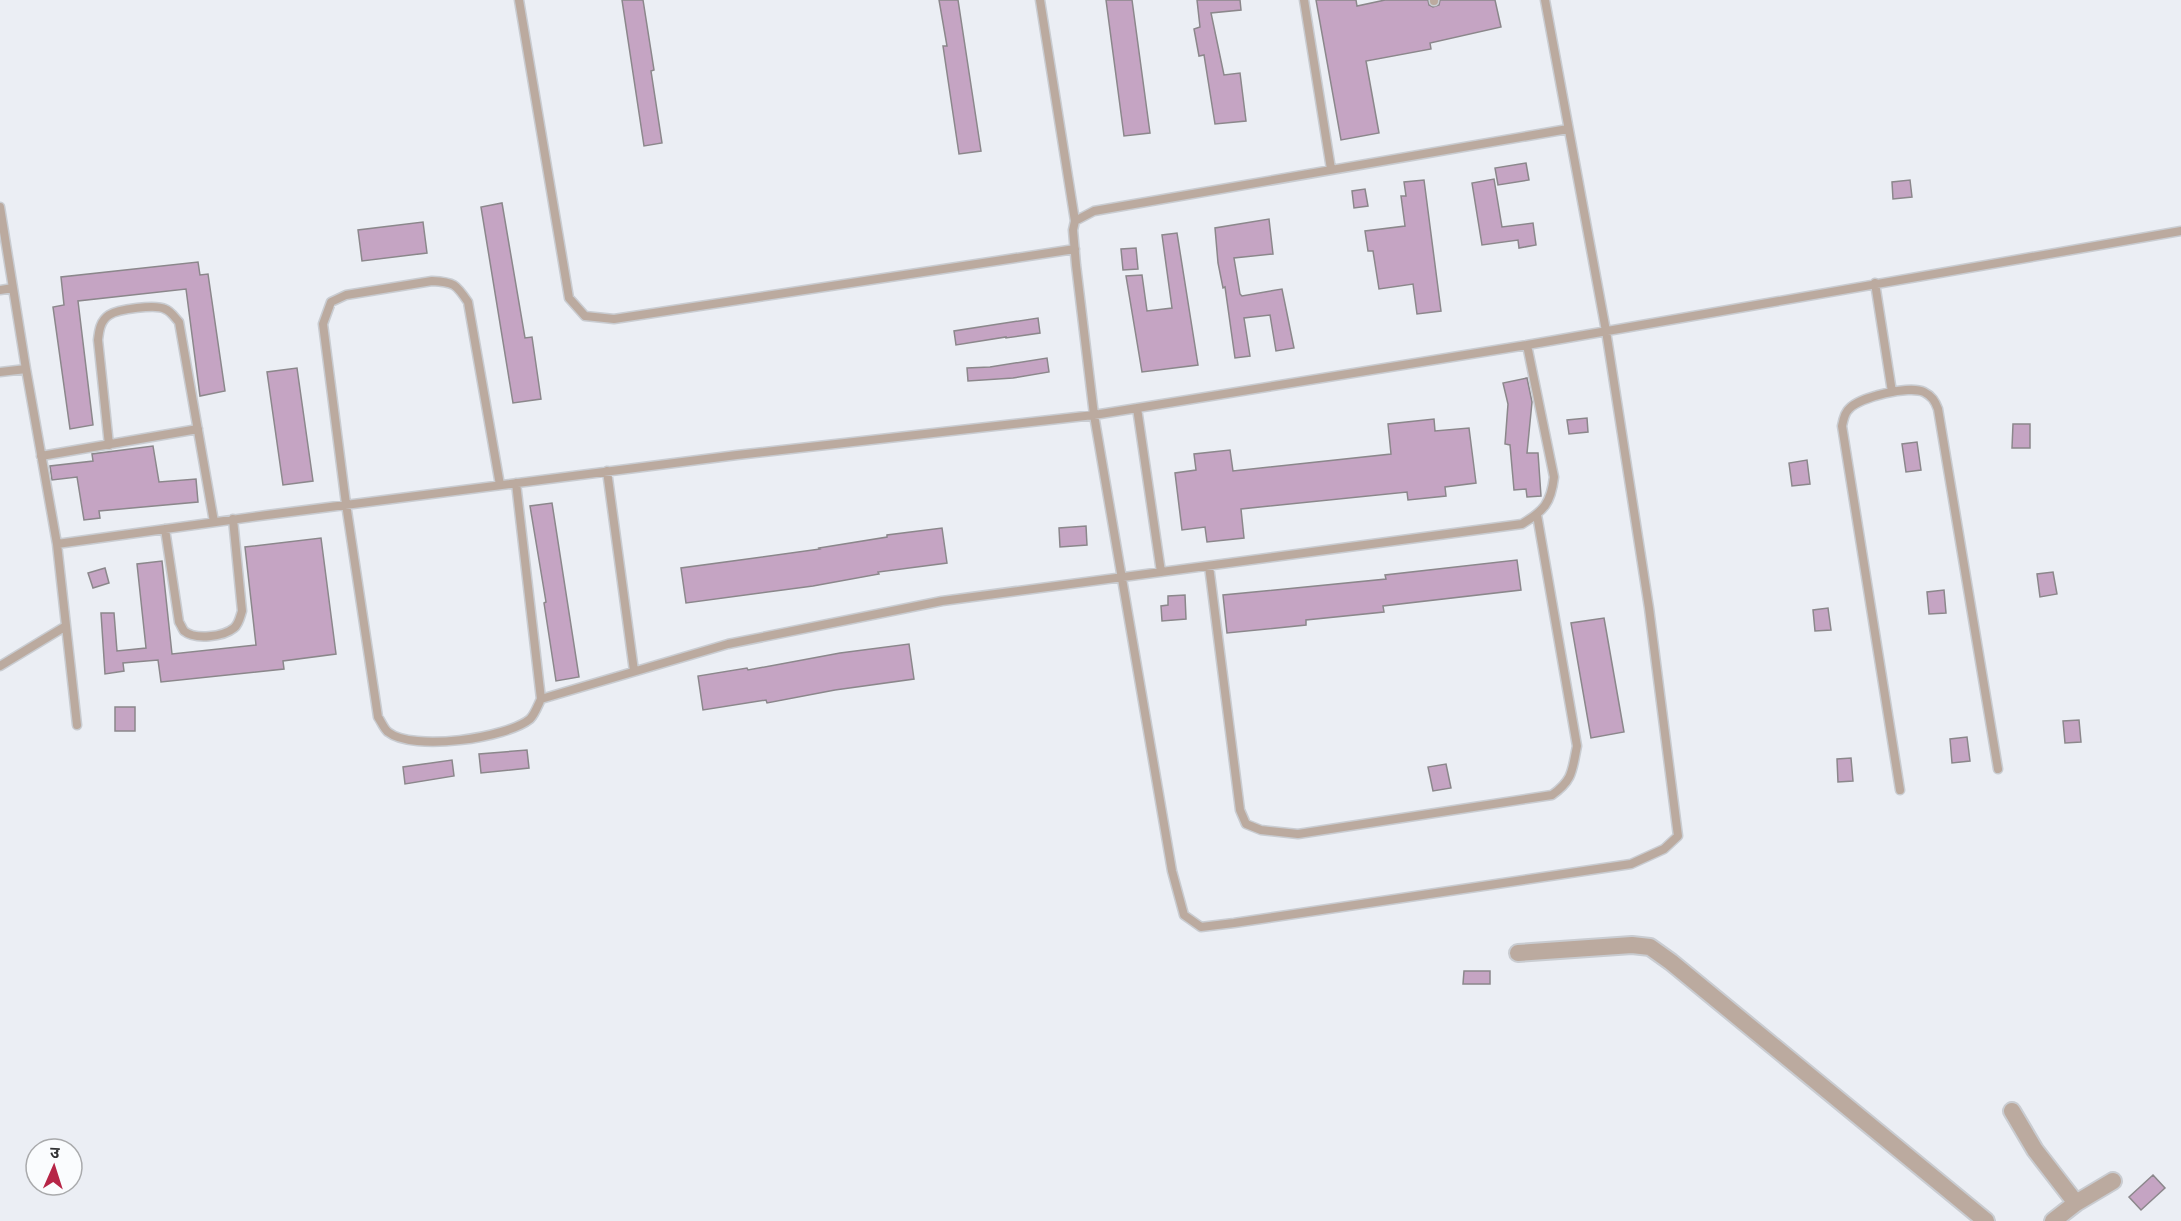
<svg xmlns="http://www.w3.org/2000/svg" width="2181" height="1221" font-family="Inter,'Noto Sans Devanagari',sans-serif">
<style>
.building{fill:#c5a4c3;stroke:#8b878b;stroke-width:1.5}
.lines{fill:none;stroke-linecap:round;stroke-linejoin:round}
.service-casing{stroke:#c9ccd1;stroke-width:11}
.minor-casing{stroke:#c9ccd1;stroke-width:20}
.service{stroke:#bbaa9f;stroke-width:8}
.minor{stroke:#bbaa9f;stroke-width:16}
</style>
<rect width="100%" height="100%" fill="#ebeef4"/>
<!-- building -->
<path class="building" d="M622 0H643L654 70 651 71 662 143 644 146Z
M939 0H958L981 151 959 154 943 46H947Z
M1106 0H1132L1150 133 1124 136Z
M1197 0H1240L1241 10 1211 13 1224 75 1240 73 1246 121 1215 124 1204 55 1199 56 1194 29 1200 27Z
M1316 0H1356L1357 6 1385 0H1428L1429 5 1433 7 1439 5 1440 0H1495L1501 27 1430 43 1431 49 1366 61 1379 133 1341 140Z
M1526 163 1529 180 1498 185 1495 168Z
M1494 179 1502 227 1533 223 1536 245 1519 248 1518 240 1482 245 1472 183Z
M1424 180 1441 311 1417 314 1413 284 1379 289 1373 251H1368L1365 231 1405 226 1401 196H1406L1404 182Z
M1910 180 1912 197 1893 199 1892 182Z
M1365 189 1368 206 1354 208 1352 191Z
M502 203 525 338 532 337 541 399 513 403 481 207Z
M1269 219 1273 254 1234 258 1240 294 1242 296 1282 289 1294 348 1276 351 1270 315 1244 318 1250 356 1235 358 1225 287 1223 288 1218 263 1215 228Z
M423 222 427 253 362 261 358 230Z
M1177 233 1198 365 1142 372 1126 276 1142 275 1147 311 1172 308 1162 235Z
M1136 248 1138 269 1123 270 1121 249Z
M198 262 200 275 208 274 225 391 200 396 186 289 78 301 93 425 70 429 53 307 64 305 61 277Z
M1038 318 1040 333 1006 338V337L956 345 954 331Z
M1047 358 1049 372 1013 378 968 381 967 368 990 367Z
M297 368 313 481 283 485 267 372Z
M1527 378 1532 402 1527 453H1538L1541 496 1527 497 1526 489 1514 490 1510 445 1505 444 1508 404 1503 383Z
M1587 418 1588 432 1569 434 1567 420Z
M1434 419 1435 431 1469 428 1476 483 1445 487 1446 496 1408 500 1407 492 1241 509 1244 538 1207 542 1205 527 1182 530 1175 473 1196 470 1194 454 1230 450 1233 471 1391 454 1388 424Z
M2013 424H2030V448H2012Z
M1917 442 1921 470 1906 472 1902 444Z
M153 446 159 482 196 479 198 502 99 511 100 518 84 520 77 477 52 480 50 466 93 461 92 454Z
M1807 460 1810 484 1792 486 1789 463Z
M552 503 579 677 556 681 544 603 546 602 530 506Z
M1086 526 1087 545 1060 547 1059 528Z
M942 528 947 563 878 572 879 574 813 586 686 603 681 568 820 549 819 548 887 537V535Z
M321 538 336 654 283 661 284 669 161 682 158 660 123 663 124 671 105 674 101 613H114L117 651 146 648 137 564 162 561 172 654 256 645 245 547Z
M1517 560 1521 590 1383 606 1384 612 1306 620V625L1227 633 1223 595 1386 579 1385 575Z
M105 568 109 583 93 588 88 573Z
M2053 572 2057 594 2040 597 2037 574Z
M1944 590 1946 613 1929 614 1927 592Z
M1185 595 1186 619 1162 621 1161 606 1168 605V596Z
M1828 608 1831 630 1815 631 1813 610Z
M1604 618 1624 732 1591 738 1571 623Z
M909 644 914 679 835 690 767 703 766 700 703 710 698 676 747 668 748 670 840 653Z
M115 707H135V731H115Z
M2079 720 2081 742 2065 743 2063 721Z
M1967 737 1970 761 1952 763 1950 739Z
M527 750 529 768 481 773 479 754Z
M1851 758 1853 781 1838 782 1837 759Z
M452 760 454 776 405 784 403 767Z
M1446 764 1451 788 1433 791 1428 767Z
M1464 971H1490V984H1463Z
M2153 1175 2165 1188 2141 1210 2129 1197Z"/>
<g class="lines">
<!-- service casing -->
<g class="service-casing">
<path id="service" d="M519 0 569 298 585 316 614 319 1075 249
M1040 0 1075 221 1073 230 1076 265 1094 415 1172 871 1184 915 1201 927 1234 923 1631 864 1664 849 1678 836 1649 608 1606 331 1545 0
M1304 0 1331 169
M1434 0V1
M0 207 26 369 57 544 77 725
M1075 221 1094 211 1568 129
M1875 283 1892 392
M0 290 13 288
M0 372 26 369
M1137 408 1161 572
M109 445 98 340C99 331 100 321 109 315 118 309 156 304 165 309 171 311 175 318 179 322L214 522
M41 456 198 429
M607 471 634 671
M500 485 468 302C456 284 454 282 432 281L346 295 331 302 323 324 346 504 378 717C381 721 384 729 388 732 413 752 507 738 530 719 535 714 538 705 541 699L516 483
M165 529 179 622C181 625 182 628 184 631 195 640 223 637 234 628 239 624 240 617 242 611L233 519
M57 544 267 515 737 455 1094 415 1527 345
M1209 566 1240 810 1246 824 1261 830 1298 834 1552 795C1573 780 1572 771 1577 746L1537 515
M0 666 66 626
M541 699 728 644 942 601 1522 524C1544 511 1551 503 1554 477L1527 345 2181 231
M1900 790 1842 426C1843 421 1845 412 1849 409 1859 397 1910 385 1924 392 1932 396 1935 401 1938 409L1998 769"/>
</g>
<!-- minor casing -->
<g class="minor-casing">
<path id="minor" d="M1518 953 1632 945 1650 947 1671 962 1986 1221
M2012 1111 2035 1150 2076 1203
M2053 1221 2076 1203 2113 1181"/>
</g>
<!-- service -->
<use href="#service" class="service"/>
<!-- minor -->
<use href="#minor" class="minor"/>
</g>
<!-- north arrow -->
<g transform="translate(54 1167) rotate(3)"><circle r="28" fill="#fafcfe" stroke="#a9aaac" stroke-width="1.5"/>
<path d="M0-4.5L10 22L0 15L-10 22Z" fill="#b62547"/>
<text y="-9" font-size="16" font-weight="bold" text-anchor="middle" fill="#2f3032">उ</text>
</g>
</svg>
